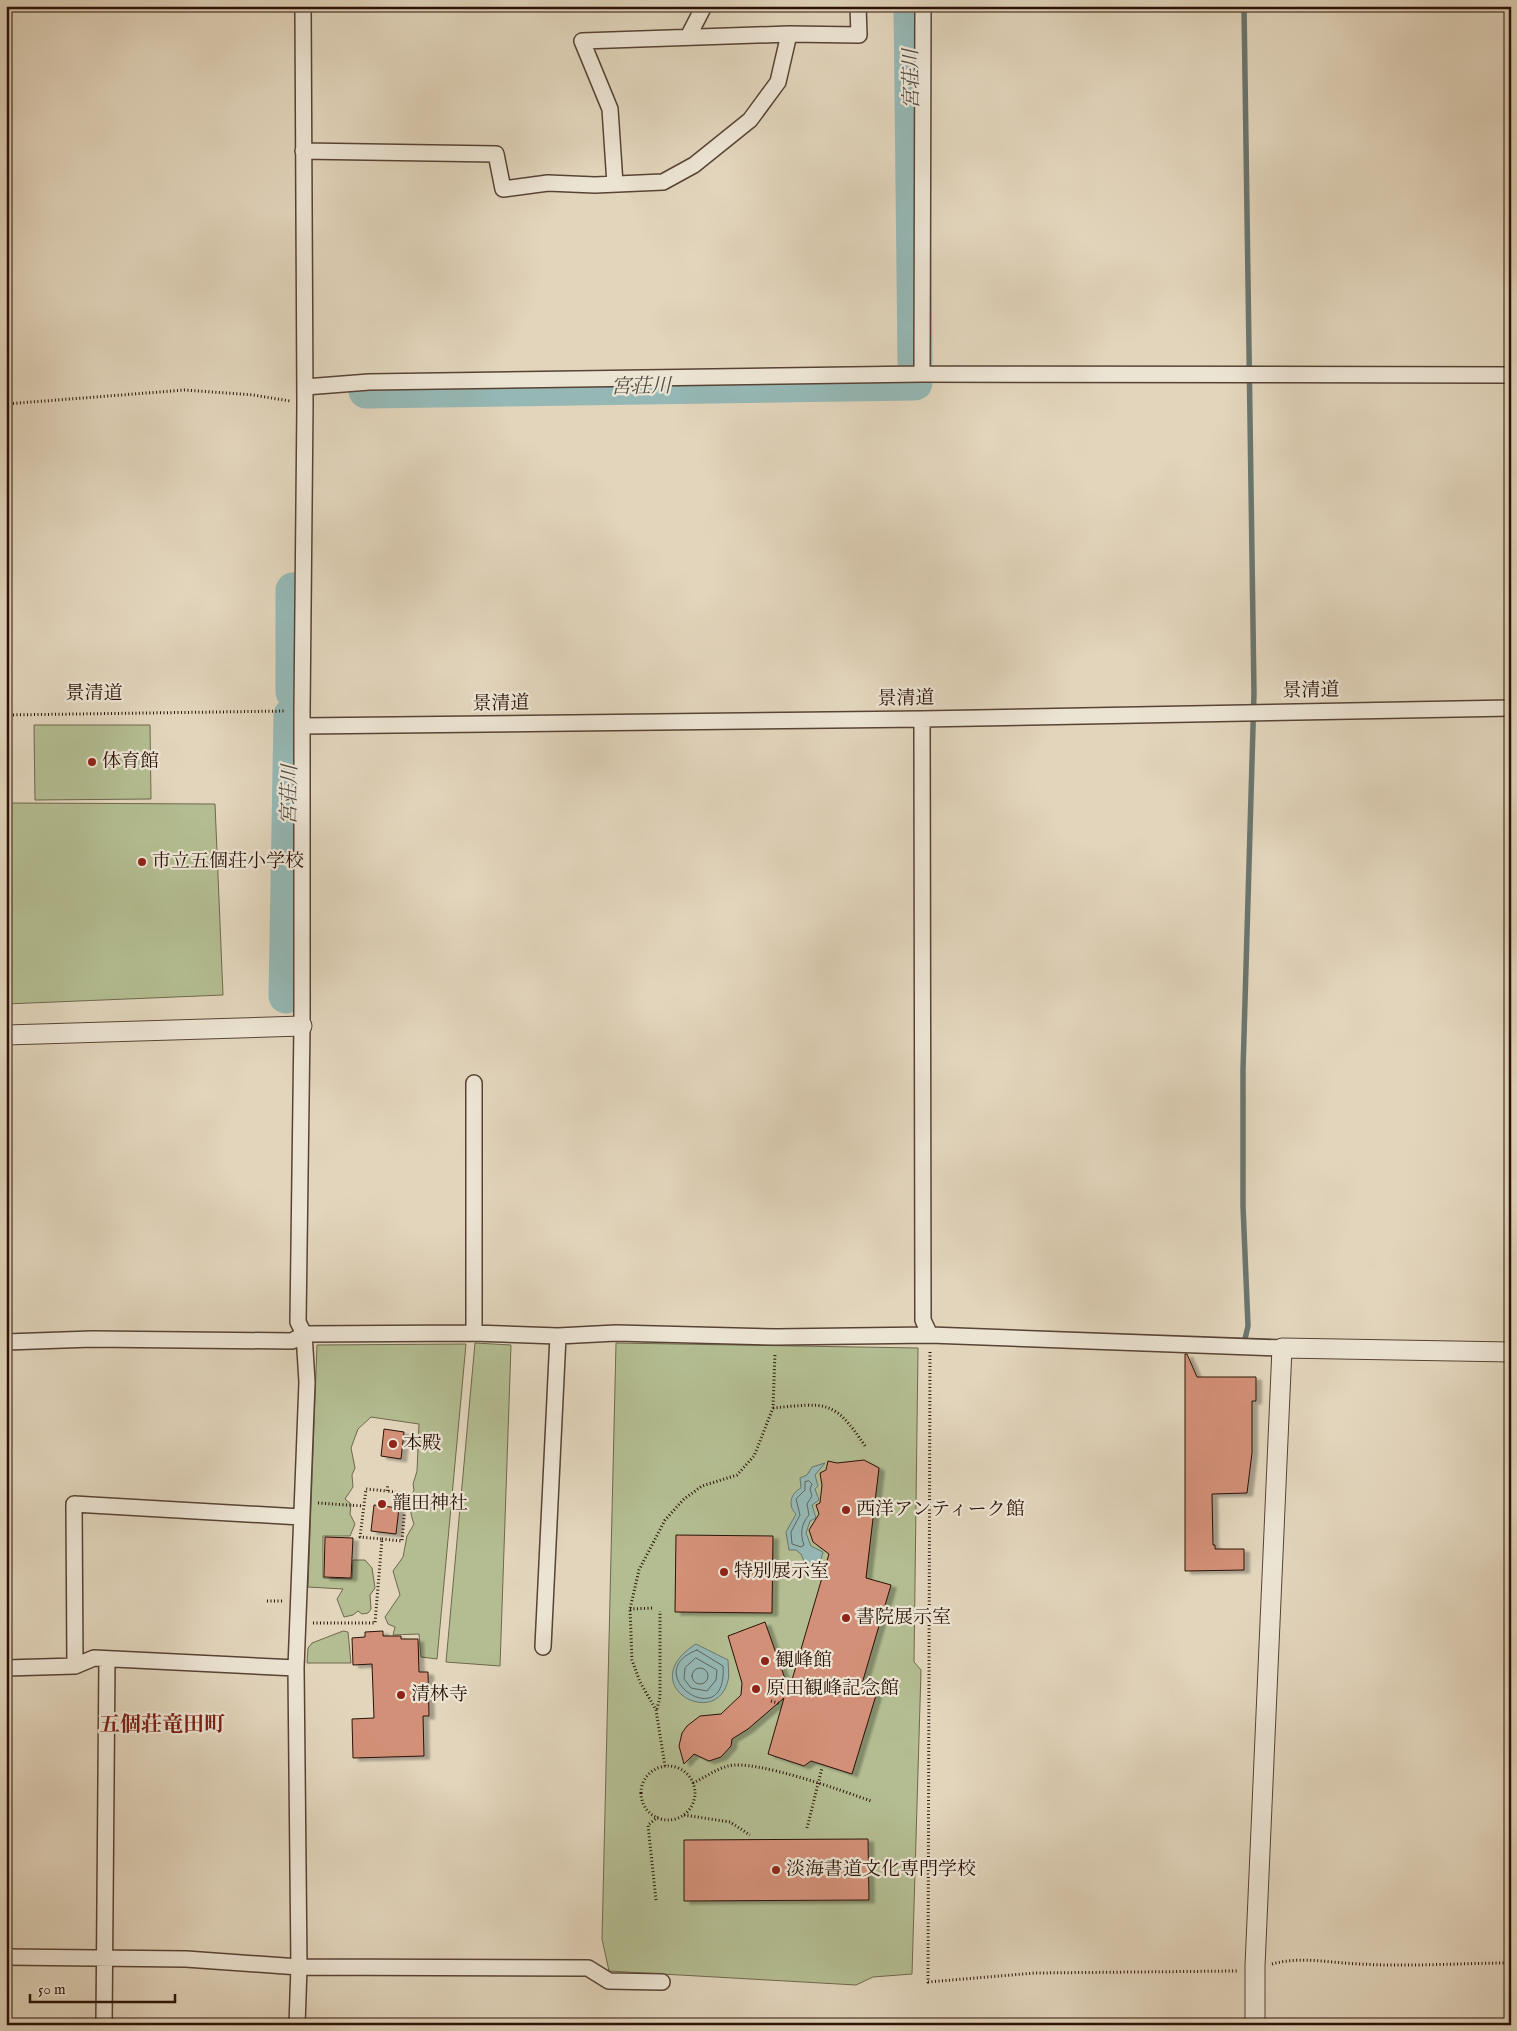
<svg xmlns="http://www.w3.org/2000/svg" width="1517" height="2031" font-family="'IM FELL English','Noto Serif JP',serif">
<style>
.green{fill:#b3bd91;stroke:#6e684c}
.water{fill:#95b8b5;stroke:#6a766f}
.lines{fill:none;stroke-linecap:round;stroke-linejoin:round}
.shore{stroke:#60655e;stroke-width:1}
.stream{stroke:#6a766f;stroke-width:5.5}
.river{stroke:#95b8b5;stroke-width:35}
.building{fill:#d39078;stroke:#2a1207;filter:url(#shadow)}
.minor-casing{stroke:#584334;stroke-width:18}
.tertiary-casing{stroke:#584334;stroke-width:21}
.path{stroke:#2a1207;stroke-width:3;stroke-dasharray:1 2.5;stroke-linecap:butt}
.minor{stroke:#ece4d3;stroke-width:15}
.tertiary{stroke:#ece4d3;stroke-width:19}
.poi-dot{fill:#8f2418;stroke:#ece4d3;stroke-width:2}
.labels{text-anchor:middle;dominant-baseline:central;stroke-width:4.5;stroke-linejoin:round;paint-order:stroke}
.street-label{font-size:19px;fill:#2a1207;stroke:#ece4d3}
.poi-label{font-size:19px;fill:#2a1207;stroke:#ece4d3;text-anchor:start}
.water-label{font-size:20px;font-style:italic;fill:#4f4c44;stroke:#ece4d3}
.quarter-label{font-size:21px;font-weight:bold;fill:#7a1f14;stroke:#ece4d3}
</style>
<defs>
<filter id="shadow"><feDropShadow dx="5.5" dy="3" stdDeviation="1" flood-color="#0004"/></filter>
</defs>
<rect width="100%" height="100%" fill="#e2d5bc"/>
<filter id="stains"><feTurbulence type="fractalNoise" baseFrequency=".004" numOctaves="4"/><feColorMatrix values="0 0 0 0 .2 0 0 0 0 .09 0 0 0 0 .02 0 0 0 .5 -.17"/></filter>
<radialGradient id="worn" r=".72"><stop offset=".6" stop-color="#630" stop-opacity="0"/><stop offset="1" stop-color="#630" stop-opacity=".3"/></radialGradient>
<!-- green -->
<path class="green" d="M34 725H150L151 799 35 800Z
M6 803 215 804 223 995 6 1004Z
M475 1343 511 1345 500 1666 446 1662Z
M616 1343 918 1348 914 1662 921 1670 912 1974 873 1977 856 1985 609 1971 602 1939Z
M466 1344 437 1659 421 1657 419 1634 393 1635 395 1627 388 1624 385 1617 400 1595 393 1571 403 1557 407 1536 414 1524C410 1514 408 1499 414 1490L413 1484 417 1471 419 1424 371 1417 358 1429 351 1448 355 1468 352 1475 353 1487 345 1499 351 1504 350 1514 355 1524 350 1536H323V1578L352 1579 353 1560H365L372 1568 375 1588 370 1595 371 1609 368 1613 362 1614 358 1611 353 1615 344 1617 337 1599 343 1589 308 1587 317 1345Z
M343 1631 348 1632 351 1663H307L308 1648 312 1643Z"/>
<!-- water -->
<path class="water" d="M825 1463 815 1475 818 1486 815 1489 819 1500 812 1505 816 1518 810 1521 806 1533 811 1546 823 1552 819 1567 805 1564 801 1554 796 1550H789L786 1532 796 1514C787 1505 791 1493 801 1488L800 1478 807 1475 812 1467Z
M696 1644 728 1660C728 1668 730 1676 727 1684 712 1729 634 1683 696 1644Z"/>
<g class="lines">
<!-- shore -->
<path class="shore" d="M809 1481 812 1484 810 1489 812 1496 807 1504 809 1515C801 1524 800 1534 804 1545L801 1547 792 1544 791 1532 800 1515 796 1499 805 1490V1482Z
M697 1650 723 1666C728 1737 636 1673 697 1650Z
M696 1658 717 1670 716 1680 707 1691 691 1688 684 1679 685 1668Z
M692 1676a8 8 0 1 1 16 0a8 8 0 1 1-16 0Z"/>
<!-- stream -->
<path class="stream" d="M1244 6 1254 693 1243 1070V1206L1248 1326 1245 1339"/>
<!-- river -->
<path class="river" d="M911 6 915 361
M366 391 915 383
M293 692V590
M286 996 291 715"/>
</g>
<!-- building -->
<path class="building" d="M1185 1354H1187L1197 1377H1256V1401H1252V1453L1247 1493 1212 1494 1213 1545H1215V1549H1244V1570L1185 1571Z
M384 1429 404 1432 401 1459 381 1456Z
M864 1460 879 1468 866 1578 891 1585 861 1687 877 1692 852 1774 811 1761 804 1766 768 1754 784 1698 748 1729 732 1739 731 1746 721 1757 709 1761 694 1754 684 1764 679 1746 682 1733 687 1726 700 1716 721 1714 741 1695 742 1683 728 1636 765 1622 789 1690 829 1554 813 1542 809 1530 819 1514 816 1505 820 1503 822 1485 820 1473 826 1470 828 1461 837 1463Z
M374 1505 399 1508 396 1534 371 1531Z
M676 1535 773 1536 772 1613 675 1612Z
M325 1537 353 1538 351 1578 324 1577Z
M383 1631V1636H401V1639H418L419 1672H428L429 1716H423L424 1756 353 1758 352 1719 374 1718 372 1664 353 1665 352 1638 365 1637V1632Z
M868 1839 869 1900 684 1901V1840Z"/>
<g class="lines">
<!-- minor casing -->
<g class="minor-casing">
<path id="minor" d="M688 37 704 6
M303 151 496 154 503 189 548 183 595 185 663 182 694 165 750 120 778 82 789 34
M615 184 610 109 582 41 789 34 859 35 858 6
M922 374 923 6
M305 387 369 382 922 374 1511 375
M922 719 923 1320 930 1335
M302 726 922 719 1511 708
M474 1333V1083
M6 1342 92 1339 292 1341 304 1334 474 1333 558 1336 616 1333 776 1337 930 1335 1282 1348
M543 1647 558 1336
M75 1666 74 1504 301 1517
M6 1668 75 1666 94 1658 296 1668
M6 1957 186 1959 299 1967 588 1968 609 1981 662 1982
M104 2025 107 1659
M297 2025 299 1967 296 1668 307 1382 304 1334 298 1322 302 1026V710L305 404 303 6"/>
</g>
<!-- tertiary casing -->
<g class="tertiary-casing">
<path id="tertiary" d="M6 1035 302 1026
M1255 2025V1966L1282 1348 1511 1352"/>
</g>
<!-- path -->
<path class="path" d="M6 404 185 390 253 395 290 401
M6 715 286 711
M930 1352 928 1982 1035 1973 1237 1971
M773 1408C826 1403 834 1399 865 1446
M318 1503 363 1506
M382 1539 402 1541 406 1494 387 1491
M267 1601H284
M630 1609 654 1608
M313 1623H375L382 1539 360 1537 366 1489 387 1491 388 1484
M771 1701 781 1704
M657 1709 660 1697V1611
M665 1766 656 1710 640 1682 632 1660 630 1609 639 1570 665 1520 684 1499 702 1486 737 1475 754 1456 773 1408 775 1353
M641 1793a27 27 0 1 1 54 0a27 27 0 1 1-54 0Z
M693 1783C704 1778 716 1769 728 1766 755 1759 843 1791 871 1801
M684 1815 730 1822 750 1835
M807 1828 822 1768
M656 1900 648 1825 658 1817
M1272 1964C1301 1956 1330 1963 1360 1964 1410 1967 1461 1963 1511 1963"/>
<!-- minor -->
<use href="#minor" class="minor"/>
<!-- tertiary -->
<use href="#tertiary" class="tertiary"/>
</g>
<!-- markers -->
<g class="poi-dot">
<circle cx="92" cy="762" r="5"/>
<circle cx="142" cy="862" r="5"/>
<circle cx="393" cy="1444" r="5"/>
<circle cx="382" cy="1504" r="5"/>
<circle cx="846" cy="1510" r="5"/>
<circle cx="724" cy="1572" r="5"/>
<circle cx="846" cy="1618" r="5"/>
<circle cx="765" cy="1661" r="5"/>
<circle cx="756" cy="1689" r="5"/>
<circle cx="401" cy="1695" r="5"/>
<circle cx="776" cy="1870" r="5"/>
</g>
<g class="labels">
<!-- street labels -->
<g class="street-label">
<text transform="translate(1311 691) rotate(-1)">景清道</text>
<text x="94" y="694">景清道</text>
<text transform="translate(906 699) rotate(-1)">景清道</text>
<text transform="translate(501 704) rotate(-1)">景清道</text>
</g>
<!-- poi labels -->
<g class="poi-label">
<text x="102" y="762">体育館</text>
<text x="152" y="862">市立五個荘小学校</text>
<text x="403" y="1444">本殿</text>
<text x="392" y="1504">龍田神社</text>
<text x="856" y="1510">西洋アンティーク館</text>
<text x="734" y="1572">特別展示室</text>
<text x="856" y="1618">書院展示室</text>
<text x="775" y="1661">観峰館</text>
<text x="766" y="1689">原田観峰記念館</text>
<text x="411" y="1695">清林寺</text>
<text x="786" y="1870">淡海書道文化専門学校</text>
</g>
<!-- water labels -->
<g class="water-label">
<text transform="translate(912 79) rotate(-91)">宮荘川</text>
<text transform="translate(641 387) rotate(-1)">宮荘川</text>
<text transform="translate(290 795) rotate(-89)">宮荘川</text>
</g>
<!-- quarter labels -->
<g class="quarter-label">
<text x="162" y="1725">五個荘竜田町</text>
</g>
</g>
<!-- margin -->
<rect width="1517" height="2031" fill="none" stroke="#e2d5bc" stroke-width="25"/>
<rect x="8" y="8" width="1502" height="2016" fill="none" stroke="#2a1207" stroke-width="2.5"/>
<rect x="12" y="12" width="1492" height="2006" fill="none" stroke="#2a1207"/>
<!-- scale -->
<path d="M30 1994v8h145v-8" fill="none" stroke="#2a1207" stroke-width="2.5"/>
<text x="38" y="1994" font-size="15" fill="#2a1207" stroke="#ece4d3" stroke-width="4" paint-order="stroke">50 m</text>
<rect width="100%" height="100%" filter="url(#stains)"/>
<rect width="100%" height="100%" fill="url(#worn)"/>
</svg>
